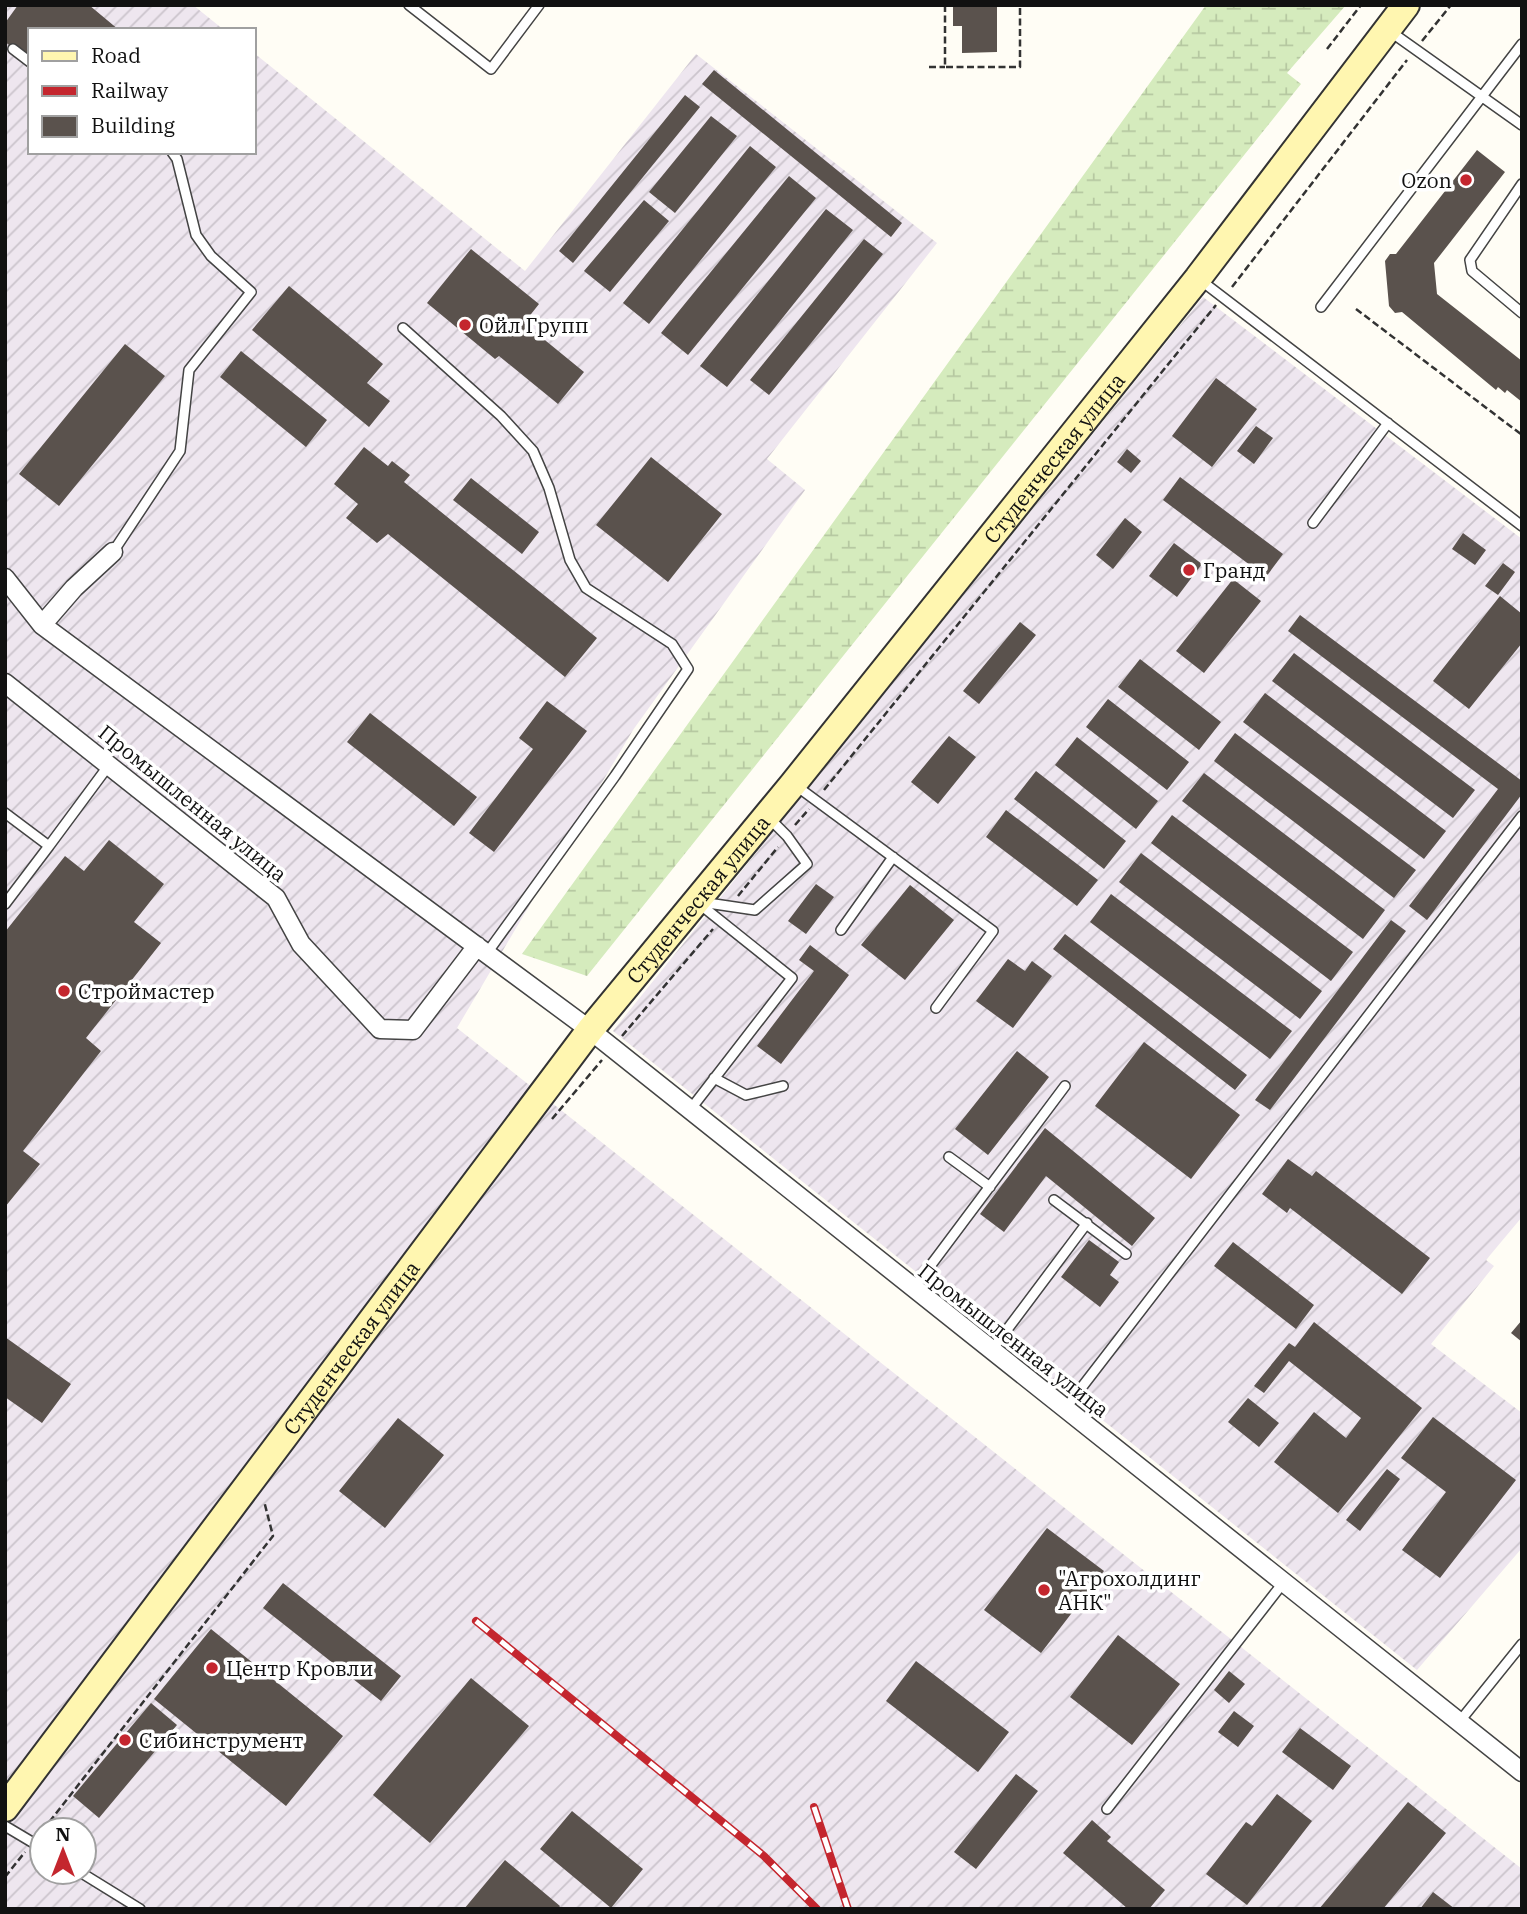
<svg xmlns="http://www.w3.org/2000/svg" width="1527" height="1914" font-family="'IBM Plex Serif',serif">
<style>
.industrial{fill:url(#industrial-furrows);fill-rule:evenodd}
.wetland{fill:url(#wetland-marsh)}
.building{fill:#5a524d}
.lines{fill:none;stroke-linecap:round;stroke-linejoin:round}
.service-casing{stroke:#444;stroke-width:12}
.minor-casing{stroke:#444;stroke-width:21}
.secondary-casing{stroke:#333;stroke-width:30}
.path{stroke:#333;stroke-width:2.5;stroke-dasharray:7 3.5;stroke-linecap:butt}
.service{stroke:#fff;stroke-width:9}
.minor{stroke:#fff;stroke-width:18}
.secondary{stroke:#fff6b0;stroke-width:26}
.rail-casing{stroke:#c4262e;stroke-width:8}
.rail{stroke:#fff;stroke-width:5;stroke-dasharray:16;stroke-linecap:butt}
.poi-dot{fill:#c4262e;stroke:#fff;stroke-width:2.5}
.labels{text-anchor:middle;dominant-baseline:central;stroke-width:7;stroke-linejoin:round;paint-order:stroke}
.poi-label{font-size:21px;fill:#111;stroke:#fff;text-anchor:start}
.street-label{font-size:21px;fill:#111;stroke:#fff}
</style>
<defs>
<pattern id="industrial-furrows" width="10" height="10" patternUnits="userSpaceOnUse" patternTransform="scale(1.75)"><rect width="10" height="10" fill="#eee6ef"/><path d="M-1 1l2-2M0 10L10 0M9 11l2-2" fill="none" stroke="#cbc4cc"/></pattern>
<pattern id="wetland-marsh" width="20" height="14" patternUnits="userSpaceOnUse" patternTransform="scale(1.75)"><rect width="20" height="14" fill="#d5ebbd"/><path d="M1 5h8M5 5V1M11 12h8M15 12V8" fill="none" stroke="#b6c8a1"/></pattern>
</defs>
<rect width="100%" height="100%" fill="#fffdf5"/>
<!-- industrial -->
<path class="industrial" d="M5 5H193L224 30H30V152H254V53L525 271 696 54 937 243 767 459 805 490 633 730 457 1028 1522 1869V1909H5ZM42 1830H84V1872H42Z
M1203 297 1522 539V1217L1486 1260 1494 1266 1431 1344 1522 1413V1548L1417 1670 613 1031Z"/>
<!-- wetland -->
<path class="wetland" d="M1206 5H1346L1287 73 1301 84 587 976 522 954Z"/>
<!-- building -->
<path class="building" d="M18 5H89L119 30H30V60L5 42V23Z
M953 5H997V52L962 53V26H953Z
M714 70 902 223 891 237 702 84Z
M685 95 700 107 573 263 559 251Z
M711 116 737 136 675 213 649 192Z
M750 146 776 167 649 324 623 303Z
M1477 150 1505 172 1434 263 1437 294 1522 361V402L1507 390 1505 393 1498 387 1496 390 1402 312 1395 313 1389 306 1385 261 1390 254H1396Z
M789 176 816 198 688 355 661 333Z
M644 200 669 221 610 292 584 271Z
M826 209 853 230 727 387 700 366Z
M864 239 883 254 769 395 750 380Z
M471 249 539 304 524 323 584 372 558 404 499 356 495 359 427 303Z
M289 286 383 364 367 383 390 401 369 427 252 330Z
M125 344 165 376 59 506 19 474Z
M241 351 327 420 306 447 220 377Z
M1216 378 1257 409 1212 467 1172 436Z
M1256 426 1273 438 1254 464 1237 451Z
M364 447 388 466 392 461 410 475 404 482 597 638 565 677 388 534 377 543 346 518 358 504 334 484Z
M1127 449 1141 461 1131 473 1117 462Z
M651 457 722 514 668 582 596 525Z
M1180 477 1283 554 1266 577 1163 500Z
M471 478 539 532 522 554 453 500Z
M1125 518 1142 532 1113 569 1096 555Z
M1463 533 1486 550 1475 565 1452 549Z
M1174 543 1202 564 1177 597 1149 576Z
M1503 563 1515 572 1498 595 1485 586Z
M1233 579 1261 601 1204 673 1176 651Z
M1500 596 1522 614V643L1469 709 1433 681Z
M1300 615 1522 781V794L1427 920 1409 906 1498 789 1288 631Z
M1020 622 1036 635 979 704 963 691Z
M1294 653 1475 790 1453 818 1272 681Z
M1140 659 1221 722 1199 750 1118 687Z
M1265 693 1446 831 1424 859 1243 722Z
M1108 699 1189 762 1167 790 1086 727Z
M547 701 587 731 494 852 469 833 533 749 519 738Z
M370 713 477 797 454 826 347 742Z
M1235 733 1416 870 1394 898 1214 761Z
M949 736 976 757 938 804 911 782Z
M1077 737 1158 801 1136 829 1055 765Z
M1036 771 1126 841 1104 869 1014 799Z
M1204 773 1385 910 1363 939 1182 801Z
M1006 810 1098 880 1077 906 986 837Z
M1172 815 1353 952 1331 981 1151 843Z
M109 840 164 884 134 922 161 943 86 1038 101 1051 23 1151 40 1164 5 1207V932L65 856 84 871Z
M1141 853 1322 991 1300 1019 1119 882Z
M816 884 834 897 806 934 788 921Z
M910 885 954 920 905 980 861 945Z
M1111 894 1292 1031 1270 1059 1090 922Z
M1391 920 1406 931 1270 1110 1255 1100Z
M1065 934 1247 1075 1235 1090 1053 949Z
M810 945 849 975 781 1064 757 1046 814 971 799 960Z
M1008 959 1025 971 1032 961 1052 976 1013 1028 976 1001Z
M1144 1042 1240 1115 1191 1179 1095 1106Z
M1017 1051 1049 1077 988 1155 955 1129Z
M1045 1128 1155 1218 1132 1246 1046 1176 1004 1232 980 1214Z
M1288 1159 1312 1176 1316 1171 1430 1258 1402 1294 1290 1208 1287 1213 1262 1194Z
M1089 1240 1119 1262 1110 1275 1119 1282 1100 1307 1061 1277Z
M1233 1242 1314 1305 1296 1329 1214 1266Z
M1522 1320V1342L1511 1333Z
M1314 1322 1422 1408 1338 1513 1274 1462 1314 1412 1346 1438 1361 1418 1289 1361 1264 1393 1254 1386 1289 1343 1295 1347Z
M5 1337 71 1384 42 1423 5 1397Z
M1248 1398 1279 1423 1259 1447 1228 1422Z
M1433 1417 1516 1480 1440 1578 1402 1550 1446 1492 1401 1458Z
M398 1418 444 1455 385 1528 339 1491Z
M1387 1469 1400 1479 1360 1531 1346 1520Z
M1047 1528 1104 1571 1041 1653 984 1610Z
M283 1583 401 1676 381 1701 263 1608Z
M211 1629 343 1736 286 1806 154 1699Z
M1118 1635 1180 1684 1132 1745 1070 1697Z
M916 1661 1009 1732 978 1772 886 1701Z
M1229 1671 1245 1684 1229 1703 1214 1690Z
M471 1678 529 1726 430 1843 373 1795Z
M151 1703 177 1725 99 1818 73 1796Z
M1234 1711 1254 1726 1238 1747 1218 1732Z
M1300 1728 1351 1766 1333 1790 1282 1752Z
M1016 1774 1038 1791 976 1869 954 1852Z
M1277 1794 1312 1821 1247 1905 1206 1874 1246 1822 1252 1826Z
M1408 1802 1446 1833 1383 1909H1319Z
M572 1811 643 1869 611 1908 540 1849Z
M1092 1820 1111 1837 1107 1841 1165 1890 1149 1909H1128L1063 1853Z
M505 1860 560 1906 558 1909H464Z
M1433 1892 1455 1909H1420Z"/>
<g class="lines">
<!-- service casing -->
<g class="service-casing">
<path id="service" d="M409 5 491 69 539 5
M1391 32 1522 125
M13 49 30 62
M1522 184 1470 260 1472 271 1522 313
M1199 279 1522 526
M1321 307 1522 44
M403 328 501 416 533 451 549 488 570 560 586 588 672 644 688 669 615 776 487 953
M1313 523 1388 423
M113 552 180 451 189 370 251 292 211 256 196 235 177 159 172 152
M795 785 993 931 936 1008
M5 813 49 846 109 765
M701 902 755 910 807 864 787 836 768 817
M5 904 49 846
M841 930 893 857
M714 1078 746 1095 783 1086
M690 1110 792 978 697 902
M949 1157 990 1187
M1054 1200 1126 1254
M913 1289 1065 1086
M991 1351 1087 1223
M1065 1409 1522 816
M1460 1721 1522 1644
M1107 1809 1283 1583
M5 1826 42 1848
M80 1872 140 1909"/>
</g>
<!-- minor casing -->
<g class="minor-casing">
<path id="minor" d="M5 578 42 625 590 1030 1522 1772
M42 625 74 588 113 552
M5 683 276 898 301 944 380 1029 413 1030 477 946"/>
</g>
<!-- secondary casing -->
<g class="secondary-casing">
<g id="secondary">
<path id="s1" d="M5 1808 590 1030 793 784 1198 278 1406 5"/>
</g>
</g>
<!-- path -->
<path class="path" d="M945 5V67H1020V5
M1422 41 1451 5
M1327 49 1361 5
M929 67H945
M1232 287 1407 60
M1356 309 1522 435
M824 790 1216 305
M795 825 809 809
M738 896 778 847
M622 1036 713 929
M552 1119 602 1060
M43 1830 273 1536 264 1501
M5 1877 25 1852"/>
<!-- service -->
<use href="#service" class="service"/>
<!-- minor -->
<use href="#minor" class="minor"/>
<!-- secondary -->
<use href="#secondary" class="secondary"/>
<!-- rail casing -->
<g class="rail-casing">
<path id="rail" d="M476 1621 764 1856 817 1909
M814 1807 848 1909"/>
</g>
<!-- rail -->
<use href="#rail" class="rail"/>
</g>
<!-- markers -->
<g class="poi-dot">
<circle cx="1466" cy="180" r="7"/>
<circle cx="465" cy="325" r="7"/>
<circle cx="1189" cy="570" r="7"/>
<circle cx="64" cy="991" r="7"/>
<circle cx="1044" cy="1590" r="7"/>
<circle cx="212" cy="1668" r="7"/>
<circle cx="125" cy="1740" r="7"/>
</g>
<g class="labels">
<!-- poi labels -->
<g class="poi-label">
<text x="1452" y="180" text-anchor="end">Ozon</text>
<text x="479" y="325">Ойл Групп</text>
<text x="1203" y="570">Гранд</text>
<text x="78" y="991">Строймастер</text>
<text x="1058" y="1578">"Агрохолдинг<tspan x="1058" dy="24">АНК"</tspan></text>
<text x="226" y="1668">Центр Кровли</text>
<text x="139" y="1740">Сибинструмент</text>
</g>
<!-- street labels -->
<g class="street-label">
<text stroke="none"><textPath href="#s1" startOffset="1710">Студенческая улица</textPath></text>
<text transform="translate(193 803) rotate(39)">Промышленная улица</text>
<text stroke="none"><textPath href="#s1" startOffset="1143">Студенческая улица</textPath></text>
<text transform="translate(1014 1340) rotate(38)">Промышленная улица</text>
<text stroke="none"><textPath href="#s1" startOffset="576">Студенческая улица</textPath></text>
</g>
</g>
<!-- border -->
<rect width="1527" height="1914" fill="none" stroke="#111111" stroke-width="14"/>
<!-- legend -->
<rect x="28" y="28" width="228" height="126" fill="#ffffff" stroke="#a0a0a0" stroke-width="2"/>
<rect x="42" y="51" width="35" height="10" fill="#fff6b0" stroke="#a0a0a0" stroke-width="2"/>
<text x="91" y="63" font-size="21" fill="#111111">Road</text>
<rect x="42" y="86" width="35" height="10" fill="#c4262e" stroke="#a0a0a0" stroke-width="2"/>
<text x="91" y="98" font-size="21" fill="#111111">Railway</text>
<rect x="42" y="116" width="35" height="21" fill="#5a524d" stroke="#a0a0a0" stroke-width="2"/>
<text x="91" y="133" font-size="21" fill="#111111">Building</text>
<!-- north arrow -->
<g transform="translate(63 1851)"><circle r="33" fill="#ffffff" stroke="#a0a0a0" stroke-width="2"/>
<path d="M0-5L12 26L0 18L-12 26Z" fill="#c4262e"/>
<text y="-10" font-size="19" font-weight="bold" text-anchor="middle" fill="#111111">N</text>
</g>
</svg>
